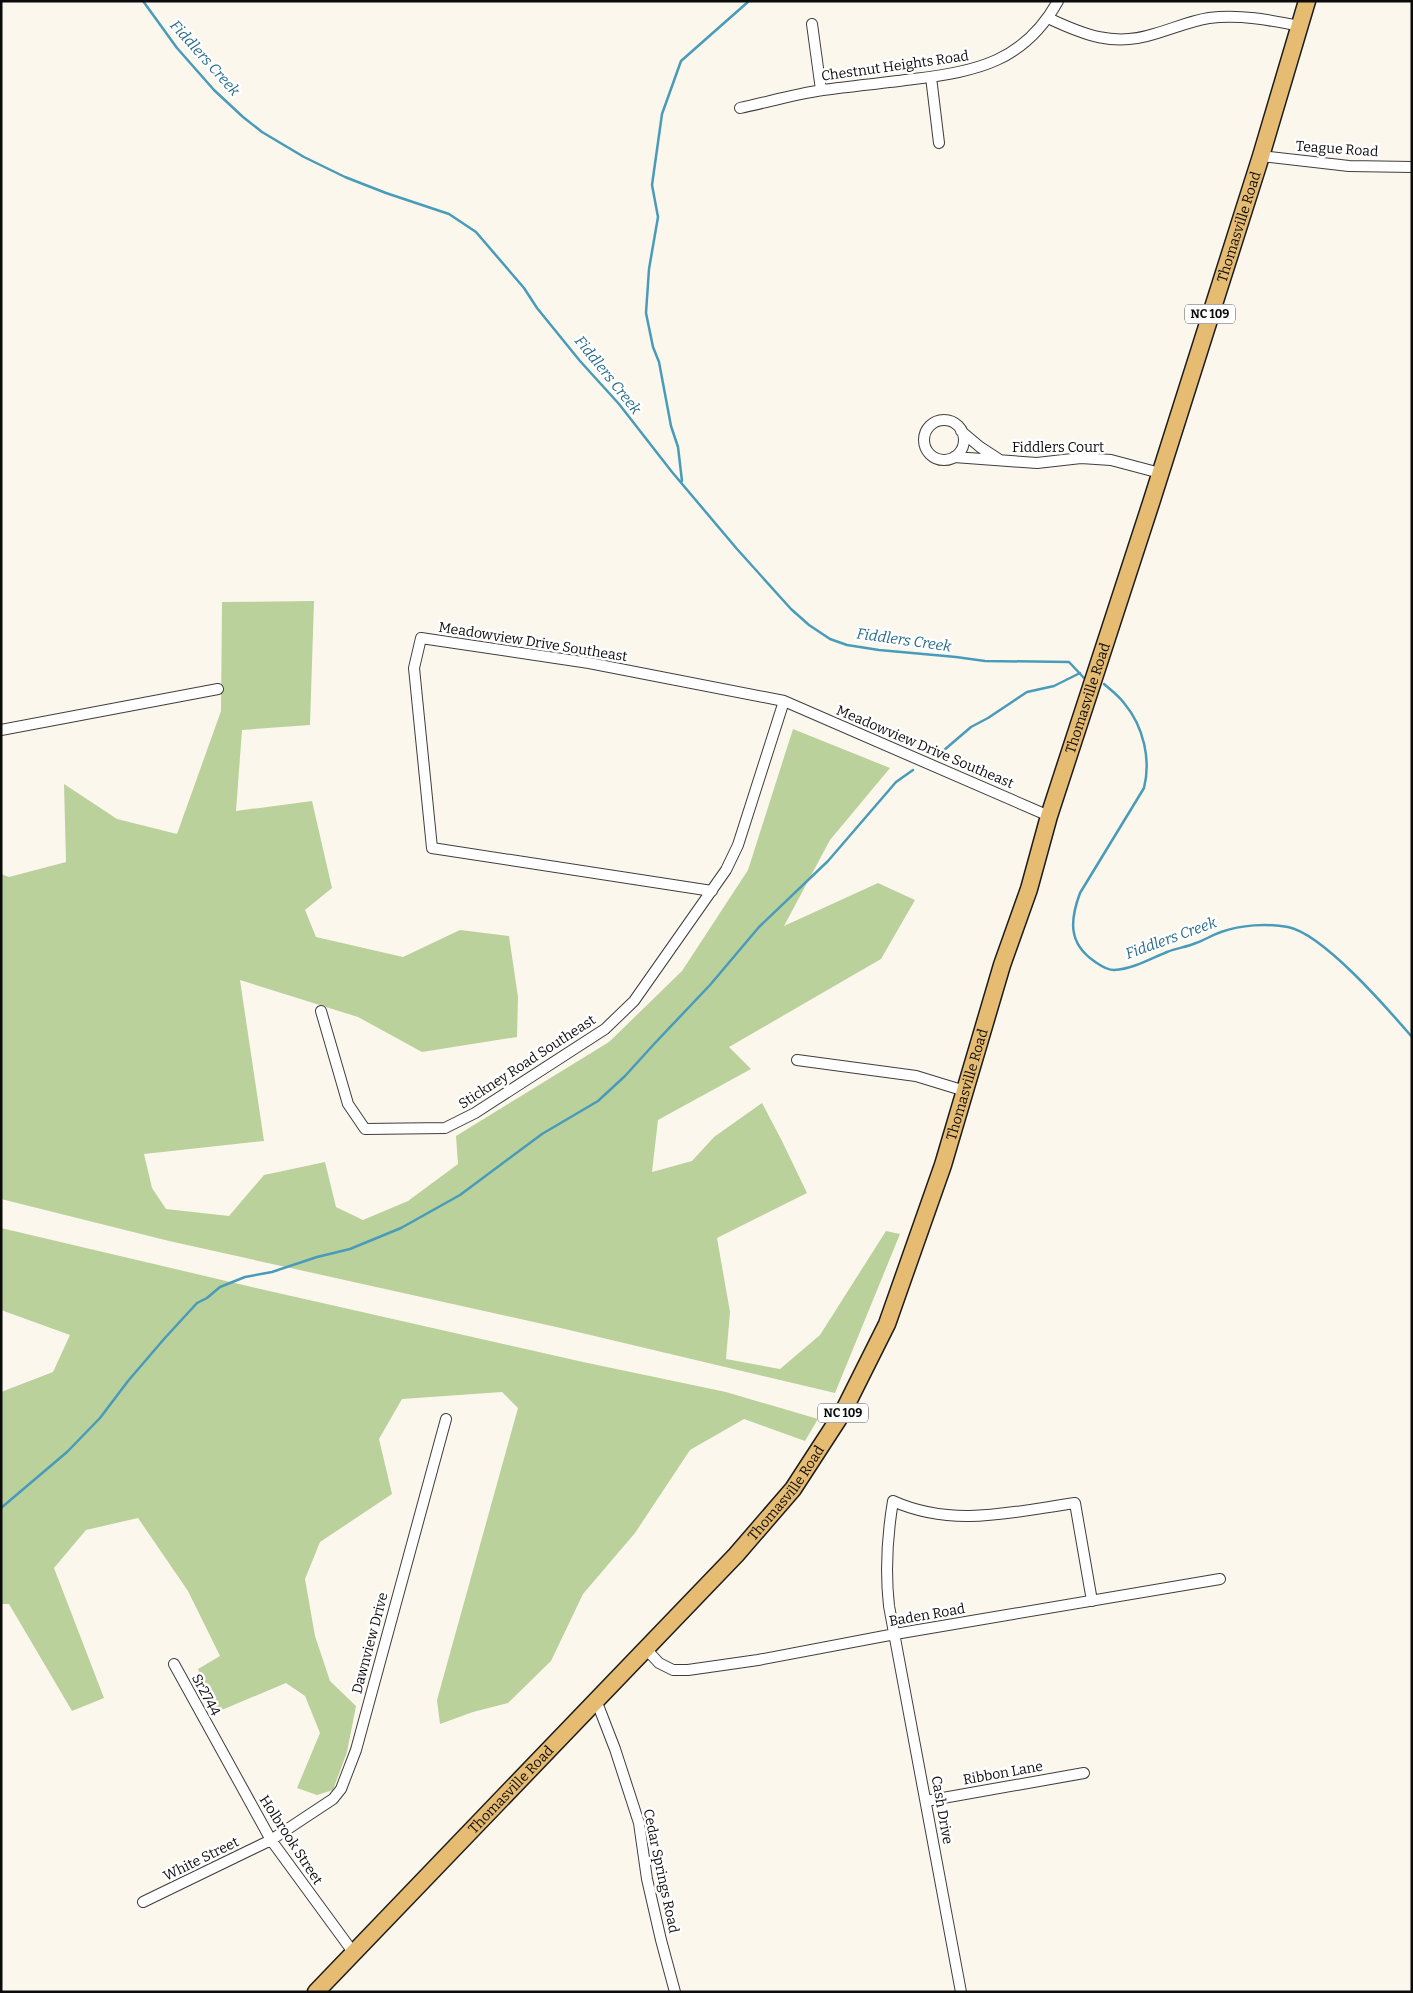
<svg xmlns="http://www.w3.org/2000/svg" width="1413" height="1993" font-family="Bitter,serif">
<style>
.forest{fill:#bad19c}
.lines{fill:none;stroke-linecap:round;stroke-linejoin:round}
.stream{stroke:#489bba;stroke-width:2.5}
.minor-casing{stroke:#3e3e3e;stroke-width:12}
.primary-casing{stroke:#1c1c1c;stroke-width:19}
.minor{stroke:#fff;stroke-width:10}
.primary{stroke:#e6bc73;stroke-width:16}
.labels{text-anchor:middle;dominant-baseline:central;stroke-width:5;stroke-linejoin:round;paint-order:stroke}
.shield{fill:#fff;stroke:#545454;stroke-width:1}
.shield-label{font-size:12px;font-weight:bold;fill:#0b0b0b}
.street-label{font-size:14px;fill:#0b0b0b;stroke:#fff}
.water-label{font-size:15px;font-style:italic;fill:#266c8c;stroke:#fff}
</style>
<rect width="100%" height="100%" fill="#fcf7ec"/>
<!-- forest -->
<path class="forest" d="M314 601 310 725 242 730 236 811 312 801 332 888 305 910 316 937 403 957 460 930 509 936 518 997 517 1037 422 1052 358 1017 240 980 264 1141 144 1154 152 1188 166 1209 229 1216 264 1175 325 1162 336 1207 363 1220 408 1201 458 1164 456 1136 609 1042 682 971 748 870 793 729 890 768 830 840 784 926 878 883 915 900 881 959 729 1047 751 1069 658 1120 652 1172 692 1161 714 1137 762 1103 782 1141 807 1193 717 1238 730 1312 726 1359 780 1369 820 1335 886 1231 900 1234 835 1393 565 1329 169 1241 1 1199V874L9 877 66 862 64 784 117 819 177 834 221 711 222 602Z
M1 1228 256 1288 583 1362 726 1392 818 1419 805 1441 744 1419 690 1450 635 1533 583 1594 551 1661 508 1703 473 1712 440 1724 437 1700 518 1408 502 1392 402 1399 379 1439 392 1494 320 1542 305 1579 315 1636 330 1681 356 1706 347 1752 333 1790 317 1795 297 1788 320 1733 305 1696 286 1683 217 1712 198 1669 220 1656 188 1591 138 1518 86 1530 54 1568 104 1698 72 1711 9 1604H1V1392L53 1372 70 1335 1 1310Z"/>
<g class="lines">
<!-- stream -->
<path class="stream" d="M143 1 177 48 214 90 243 117 262 132 304 157 345 177 386 193 449 214 476 232 524 288 537 308 580 361 619 404 672 472 737 549 791 609 809 625 830 639 847 645 879 650 956 657 985 661 1069 662 1084 678
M682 481 678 447 671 426 659 362 653 347 646 313 649 269 658 217 652 185 662 114 681 61 749 1
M1104 684C1111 690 1119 696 1124 703 1144 727 1151 760 1144 788L1080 893C1070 920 1068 943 1094 961 1100 965 1106 970 1114 970 1133 969 1150 959 1167 952 1177 948 1187 947 1196 943 1205 940 1212 935 1221 932 1241 925 1266 923 1288 927 1323 934 1387 1008 1412 1037
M936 757 971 727 988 718 1027 692 1054 686 1080 673
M1 1508 67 1452 100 1418 128 1381 164 1339 197 1303 207 1298 220 1287 245 1277 272 1272 317 1257 350 1249 401 1228 460 1195 542 1134 598 1101 625 1076 655 1043 710 985 759 927 828 861 896 782 913 770"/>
<!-- minor casing -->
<g class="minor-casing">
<path id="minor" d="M1048 18C1084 35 1114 47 1154 34 1172 29 1190 21 1209 18 1239 14 1270 20 1300 26
M812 24 821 90
M931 77 939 143
M740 108C768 102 795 94 823 90 853 86 884 83 914 79 977 71 1024 62 1058 1
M1261 156 1349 166 1412 167
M924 440a20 20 0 1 1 40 0a20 20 0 1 1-40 0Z
M961 431 980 447 1000 460
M954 457 1037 463 1081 458 1111 460 1160 473
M1 730 218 689
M712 891 432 848 414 668 421 638 589 663 784 701 1049 816
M321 1011 348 1104 365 1129 445 1128 475 1113 605 1029 634 1001 726 870 738 845 784 701
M797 1060 916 1076 965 1091
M646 1649 659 1663 673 1670H688L758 1660 895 1634 1220 1579
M174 1664 271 1840 353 1952
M596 1700 615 1749 639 1823 647 1879 661 1940 675 1992
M926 1801 1084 1773
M143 1902 271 1840 333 1799 341 1789 356 1750 446 1419
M961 1992 889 1606C885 1570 887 1537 893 1501 953 1528 1012 1512 1075 1503L1092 1601"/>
</g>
<!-- primary casing -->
<g class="primary-casing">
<g id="primary">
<path id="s1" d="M316 1992 736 1555 793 1489 843 1412 887 1324 943 1165 1002 965 1029 889 1049 816 1151 503 1261 156 1307 1"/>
</g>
</g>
<!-- minor -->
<use href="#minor" class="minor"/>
<!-- primary -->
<use href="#primary" class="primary"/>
</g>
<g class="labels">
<!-- shield labels -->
<g class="shield">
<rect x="1185" y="304.5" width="50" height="19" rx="4"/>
<rect x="818" y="1403.5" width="50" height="19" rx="4"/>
</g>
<g class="shield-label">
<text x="1210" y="314">NC 109</text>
<text x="843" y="1413">NC 109</text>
</g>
<!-- street labels -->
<g class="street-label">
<text transform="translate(895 66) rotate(-8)">Chestnut Heights Road</text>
<text transform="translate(1337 149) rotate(4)">Teague Road</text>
<text stroke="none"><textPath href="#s1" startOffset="2036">Thomasville Road</textPath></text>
<text x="1058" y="447">Fiddlers Court</text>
<text transform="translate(533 642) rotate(9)">Meadowview Drive Southeast</text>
<text stroke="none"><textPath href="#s1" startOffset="1541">Thomasville Road</textPath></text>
<text transform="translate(925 747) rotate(23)">Meadowview Drive Southeast</text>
<text transform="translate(527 1062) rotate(-33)">Stickney Road Southeast</text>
<text stroke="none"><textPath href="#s1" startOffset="1136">Thomasville Road</textPath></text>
<text stroke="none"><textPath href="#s1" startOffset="686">Thomasville Road</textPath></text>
<text transform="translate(927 1615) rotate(-10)">Baden Road</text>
<text transform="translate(370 1643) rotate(-75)">Dawnview Drive</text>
<text transform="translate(206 1695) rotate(62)">Sr2744</text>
<text transform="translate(1003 1773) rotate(-10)">Ribbon Lane</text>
<text stroke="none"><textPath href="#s1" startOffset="281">Thomasville Road</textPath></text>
<text transform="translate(942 1810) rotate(80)">Cash Drive</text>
<text transform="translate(291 1840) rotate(57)">Holbrook Street</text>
<text transform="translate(201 1859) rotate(-26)">White Street</text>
<text transform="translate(661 1871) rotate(78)">Cedar Springs Road</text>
</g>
<!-- water labels -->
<g class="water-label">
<text transform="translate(205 58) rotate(48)">Fiddlers Creek</text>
<text transform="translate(608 375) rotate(51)">Fiddlers Creek</text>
<text transform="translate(904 640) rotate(8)">Fiddlers Creek</text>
<text transform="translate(1171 938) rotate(-20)">Fiddlers Creek</text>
</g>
</g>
<!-- border -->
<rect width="1413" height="1993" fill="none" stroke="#0b0b0b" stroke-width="5"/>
</svg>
